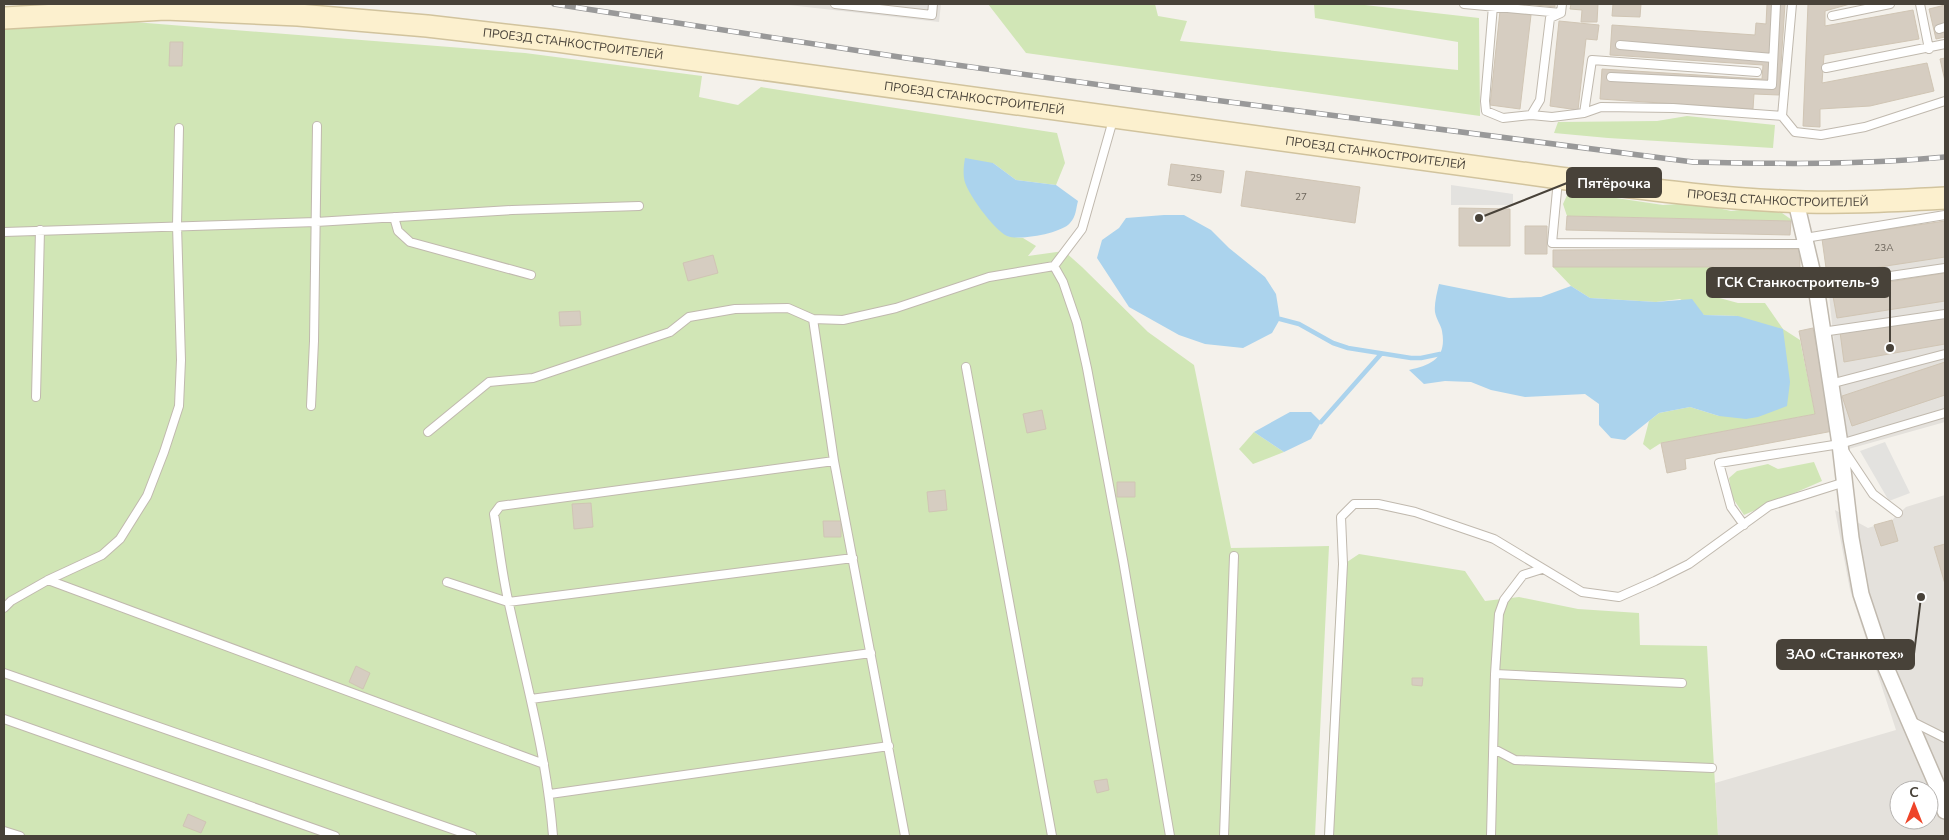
<svg xmlns="http://www.w3.org/2000/svg" width="1949" height="840" font-family="'Nunito Sans',sans-serif">
<style>
.industrial{fill:#e4e1dc;fill-rule:evenodd}
.green{fill:#d1e6b6}
.parking{fill:#e3e2df}
.water{fill:#abd3ed}
.lines{fill:none;stroke-linecap:round;stroke-linejoin:round}
.stream{stroke:#abd3ed;stroke-width:4.5}
.building{fill:#d6cdc1;stroke:#d0c5b4}
.lane-casing{stroke:#c0b9ae;stroke-width:10}
.street-casing{stroke:#c0b9ae;stroke-width:18}
.secondary-casing{stroke:#d1c39d;stroke-width:24}
.lane{stroke:#fff;stroke-width:8}
.street{stroke:#fff;stroke-width:15}
.secondary{stroke:#fcf0ce;stroke-width:21}
.rail-casing{stroke:#999;stroke-width:5.5}
.rail{stroke:#fff;stroke-width:4;stroke-dasharray:11;stroke-linecap:butt}
.labels{text-anchor:middle;dominant-baseline:central;stroke-width:4;stroke-linejoin:round;paint-order:stroke}
.number-label{font-size:10px;fill:#6c655b}
.street-label{font-size:12px;fill:#484239;stroke:#fff}
.leader{fill:none;stroke:#484239;stroke-width:2}
.callout-dot{fill:#484239;stroke:#fff;stroke-width:2}
.callout{fill:#484239;stroke:#484239;stroke-width:2}
.callout-label{font-size:14px;text-anchor:middle;font-weight:bold;fill:#fff}
</style>
<rect width="100%" height="100%" fill="#f4f1eb"/>
<!-- industrial -->
<path class="industrial" d="M780 4H941L939 22Z
M1945 221V422L1845 450 1827 275 1822 239Z
M1945 495V836H1718L1715 783 1896 730 1850 590 1835 510 1868 528 1892 520 1906 507ZM1899 790H1929V820H1899Z"/>
<!-- green -->
<path class="green" d="M988 4H1155L1158 16 1187 21 1180 41 1458 70V42L1315 18 1314 4H1356L1479 18 1480 116 1026 53Z
M134 22 525 53 702 76 699 97 738 105 761 87 1057 133 1065 163 1056 185 1016 180 993 163 1007 236 1023 238 1036 246 1028 256 1064 251 1082 267 1148 332 1194 365 1231 548 1329 546 1315 836H4V26Z
M1687 116 1775 125 1773 148 1608 138 1554 133 1558 122 1657 121Z
M1569 191 1663 205 1696 203 1731 211 1750 209 1782 213 1792 220 1791 221 1567 216 1563 204Z
M1553 267H1714L1712 296 1738 303H1765L1783 329 1800 340 1815 414 1661 443 1650 450 1643 444 1649 421 1659 413 1690 407 1719 416 1738 316 1704 315 1680 299 1656 302 1590 298 1571 286Z
M1254 432 1284 452 1253 464 1239 449Z
M1814 462 1822 481 1744 515 1732 497 1729 478 1737 471 1768 464 1778 469Z
M1359 554 1465 571 1485 601 1519 597 1578 609 1639 613 1640 645 1707 646 1718 836H1324L1338 568Z"/>
<!-- parking -->
<path class="parking" d="M1451 185 1513 194V205H1451Z
M1885 442 1910 493 1889 501 1860 451Z"/>
<!-- water -->
<path class="water" d="M965 158 993 163 1016 180 1056 185 1078 201C1076 208 1076 217 1070 223 1062 233 1020 241 1007 236 994 230 965 191 964 178 963 171 964 164 965 158Z
M1164 215H1184L1211 230 1229 248 1265 277 1276 294 1280 319 1272 333 1243 348 1205 344 1179 335 1129 307 1097 258 1102 240 1119 228 1126 218Z
M1439 284 1509 298 1541 297 1571 286 1590 298 1656 302 1692 299 1704 315 1738 316 1783 329 1790 382 1787 406 1758 417 1746 419 1719 416 1690 407 1659 413 1625 440 1611 438 1599 425V404L1585 394 1525 397 1491 390 1471 382 1445 381 1424 384 1409 370C1432 365 1447 358 1442 331 1441 325 1436 319 1435 312 1434 304 1437 293 1439 284Z
M1290 412H1311L1321 422 1311 439 1284 452 1254 432Z"/>
<g class="lines">
<!-- stream -->
<path class="stream" d="M1280 319 1299 324 1333 343 1348 348 1411 358H1421L1440 354
M1321 422 1381 354"/>
</g>
<!-- building -->
<path class="building" d="M1527 4H1555V7Z
M1571 4H1598L1597 22H1581L1582 10 1570 9Z
M1613 4H1641L1640 17 1612 16Z
M1767 4H1785L1779 95 1754 94 1753 109 1600 99 1602 69 1762 79 1763 65 1610 55 1612 25 1755 35 1756 23 1766 24Z
M1808 4H1850L1825 11V26L1913 10 1919 39 1824 55 1822 83 1927 63 1934 91 1870 106 1820 109V127L1803 126Z
M1945 5V37L1936 39 1929 9Z
M1500 11 1531 15 1520 109 1490 105Z
M1559 21 1599 25 1597 40 1586 39 1578 110 1550 106Z
M170 42H183L182 66H169Z
M1945 58V81L1940 59Z
M1171 164 1224 171 1221 193 1168 185Z
M1246 171 1360 187 1355 223 1241 206Z
M1459 208 1510 209V246H1459Z
M1567 216 1791 221 1790 235 1566 230Z
M1945 221V257L1827 275 1822 239Z
M1525 226H1547V254H1525Z
M1800 249V280L1714 281V267H1553V250Z
M713 255 718 273 688 281 683 263Z
M1945 273V301L1837 318 1832 291Z
M580 311 581 325 560 326 559 312Z
M1945 318V344L1844 362 1840 332Z
M1813 328 1833 431 1685 459 1686 469 1667 473 1661 443 1815 414 1799 331Z
M1945 362V395L1852 426 1842 396Z
M1042 410 1046 429 1027 433 1023 414Z
M1117 482H1135V497H1117Z
M945 490 947 510 929 512 927 492Z
M591 503 593 527 574 529 572 504Z
M1892 520 1898 541 1881 546 1874 525Z
M823 521H841V537H824Z
M1945 544V584L1934 547Z
M356 666 370 673 363 689 349 682Z
M1412 678H1423L1422 686 1412 685Z
M1107 779 1109 790 1097 793 1094 781Z
M188 814 206 822 201 833 183 826Z"/>
<g class="lines">
<!-- lane casing -->
<g class="lane-casing">
<path id="lane" d="M835 4 932 15 933 4
M1464 4 1561 13
M1562 4 1561 13 1550 18 1540 100 1531 115 1552 117 1584 113
M1792 4 1782 116 1795 132 1821 135 1865 127 1945 101
M1920 4 1929 49
M1493 6 1485 101 1486 111 1503 118 1531 115
M1832 16 1890 4
M1939 29 1945 27
M1620 45 1773 58
M1826 68 1945 44
M1757 72 1592 60 1584 113 1601 107 1673 108 1782 116
M1611 77 1772 85 1776 4
M1558 180 1552 243 1807 244
M394 217 398 231 410 242 531 275
M4 232 316 222 512 210 639 206
M1805 238 1945 215
M1054 266 1063 282 1077 323 1087 368 1123 560 1170 836
M1724 287H1816L1945 268
M813 319 843 320 896 308 989 277 1054 266 1082 229 1113 120
M1822 332 1945 314
M966 367 1052 836
M1830 384 1945 354
M36 397 40 230
M311 406 314 341 317 126
M428 432 489 382 533 378 670 332 689 317 735 309 788 308 813 319 834 461 905 836
M1843 449 1873 494 1898 513
M1744 525 1731 507 1719 463 1840 444 1945 413
M48 580 544 764
M447 582 508 602 853 558
M4 608 11 601 48 580 102 555 120 539 147 496 164 452 179 406 181 360 177 225 179 128
M4 673 472 836
M1495 674 1682 683
M531 699 871 653
M4 719 335 836
M1911 721 1945 738
M1494 749 1515 760 1712 768
M550 794 889 746
M4 831 20 836
M553 836C547 757 526 682 509 604 502 575 499 544 494 514L500 506 834 461
M1224 836 1234 556
M1329 836 1343 564 1341 517 1354 504H1378L1415 512 1494 539 1582 592 1619 597 1655 581 1689 564 1769 506 1845 482
M1491 836 1495 674 1499 614 1504 600 1523 575 1542 569"/>
</g>
<!-- street casing -->
<g class="street-casing">
<path id="street" d="M1796 202 1816 287 1840 444 1851 538 1861 594 1884 663 1939 790 1945 811"/>
</g>
<!-- secondary casing -->
<g class="secondary-casing">
<g id="secondary">
<path id="s1" d="M4 18 165 9 298 15 427 26 557 41 1559 178C1633 187 1707 198 1782 201 1836 204 1891 201 1945 198"/>
</g>
</g>
<!-- lane -->
<use href="#lane" class="lane"/>
<!-- street -->
<use href="#street" class="street"/>
<!-- secondary -->
<use href="#secondary" class="secondary"/>
<!-- rail casing -->
<g class="rail-casing">
<path id="rail" d="M554 4 906 58 1137 90 1693 162C1777 164 1862 165 1945 157"/>
</g>
<!-- rail -->
<use href="#rail" class="rail"/>
</g>
<g class="labels">
<!-- number labels -->
<g class="number-label">
<text x="1196" y="178">29</text>
<text x="1301" y="197">27</text>
<text x="1884" y="248">23А</text>
</g>
<!-- street labels -->
<g class="street-label">
<text stroke="none"><textPath href="#s1" startOffset="571">ПРОЕЗД СТАНКОСТРОИТЕЛЕЙ</textPath></text>
<text stroke="none"><textPath href="#s1" startOffset="976">ПРОЕЗД СТАНКОСТРОИТЕЛЕЙ</textPath></text>
<text stroke="none"><textPath href="#s1" startOffset="1381">ПРОЕЗД СТАНКОСТРОИТЕЛЕЙ</textPath></text>
<text stroke="none"><textPath href="#s1" startOffset="1786">ПРОЕЗД СТАНКОСТРОИТЕЛЕЙ</textPath></text>
</g>
</g>
<!-- callouts -->
<path class="leader" d="M1479 218L1567 183M1890 348L1890 283M1921 597L1914 654"/>
<g class="callout-dot">
<circle cx="1479" cy="218" r="5"/>
<circle cx="1890" cy="348" r="5"/>
<circle cx="1921" cy="597" r="5"/>
</g>
<g class="callout">
<rect x="1567" y="168" width="94" height="29" rx="5"/>
<rect x="1707" y="268" width="183" height="29" rx="5"/>
<rect x="1777" y="640" width="137" height="29" rx="5"/>
</g>
<g class="callout-label">
<text x="1614" y="188">Пятёрочка</text>
<text x="1798" y="287">ГСК Станкостроитель-9</text>
<text x="1845" y="659">ЗАО «Станкотех»</text>
</g>
<!-- border -->
<rect width="1949" height="840" fill="none" stroke="#484239" stroke-width="10"/>
<!-- north arrow -->
<g transform="translate(1914 805)"><circle r="24" fill="#ffffff" stroke="#b6b3b0"/>
<path d="M0-4L9 19L0 12L-9 19Z" fill="#ee4429"/>
<text y="-8" font-size="14" font-weight="bold" text-anchor="middle" fill="#484239">С</text>
</g>
</svg>
